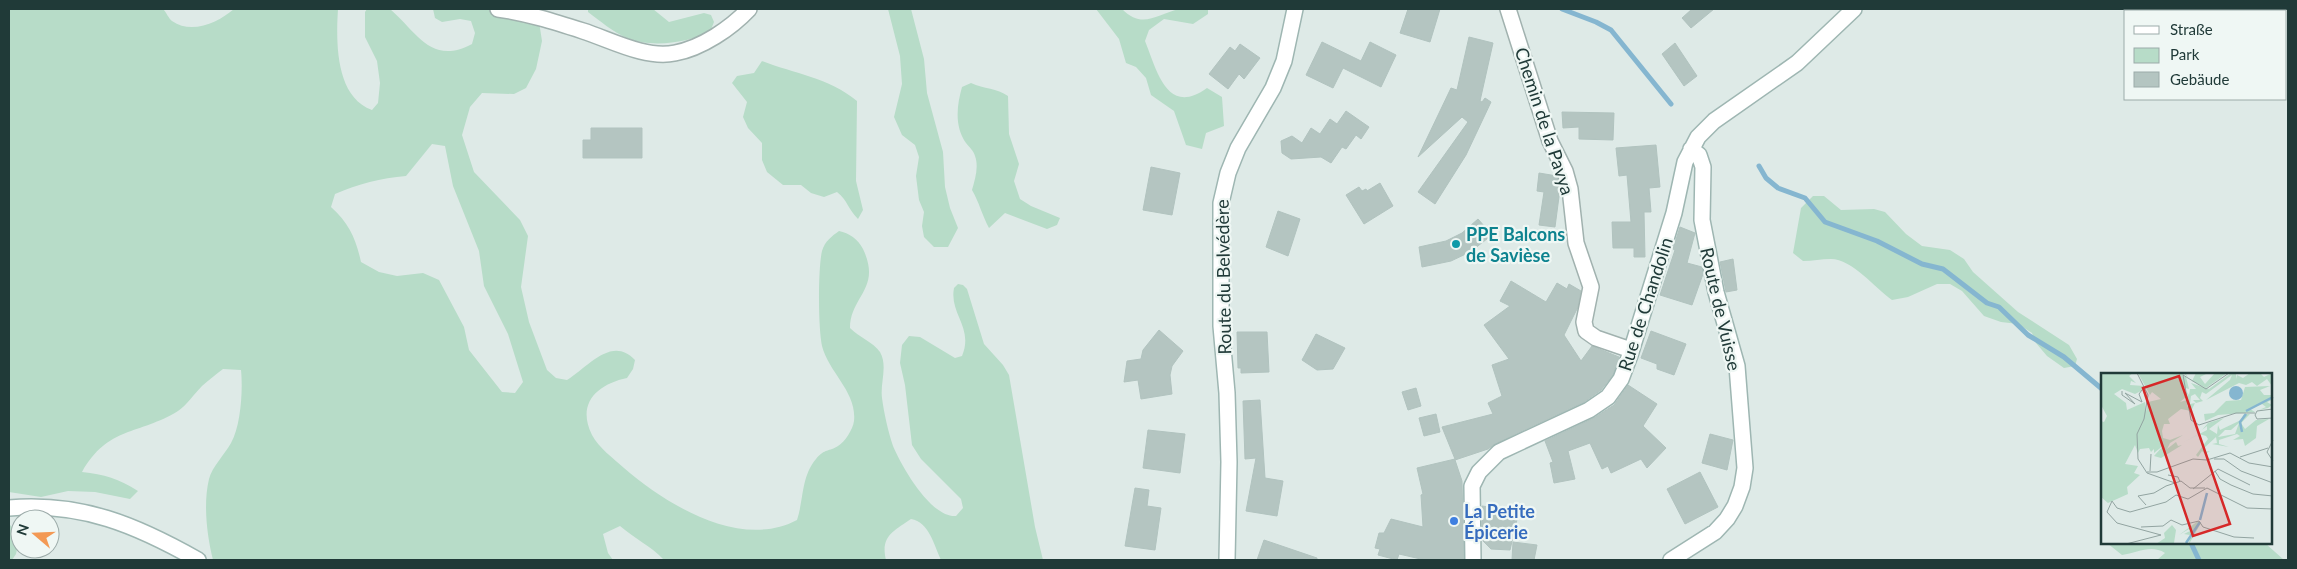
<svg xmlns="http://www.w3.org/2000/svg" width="2297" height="569" font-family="Lato,sans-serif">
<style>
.green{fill:#b7dcc8;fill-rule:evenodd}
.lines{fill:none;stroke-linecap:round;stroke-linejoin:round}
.stream{stroke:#85b6d0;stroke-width:5}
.building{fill:#b4c5c1;stroke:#b1c3bf}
.street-casing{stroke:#a1b2af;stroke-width:18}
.secondary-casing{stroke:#9eb6b2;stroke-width:18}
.street{stroke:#fff;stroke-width:15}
.secondary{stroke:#fff;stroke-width:15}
.culture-dot{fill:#0f9aa8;stroke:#eff7f4;stroke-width:2}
.shop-dot{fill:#3f7fe0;stroke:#eff7f4;stroke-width:2}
.labels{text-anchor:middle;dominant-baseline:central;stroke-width:4.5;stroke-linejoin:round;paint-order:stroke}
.street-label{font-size:18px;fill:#203a38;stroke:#eff7f4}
.culture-label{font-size:18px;font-weight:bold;fill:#0d838f;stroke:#eff7f4;text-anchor:start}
.shop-label{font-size:18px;font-weight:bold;fill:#366cbe;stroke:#eff7f4;text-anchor:start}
.inset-river{fill:none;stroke:#85b6d0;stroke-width:2.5}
.inset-road{fill:none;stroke:#92a4a1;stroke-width:1}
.view{fill:#d62828;fill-opacity:0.15;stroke:#d62828;stroke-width:2.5}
.inset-edge{fill:none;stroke:#203a38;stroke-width:2.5}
</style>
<rect width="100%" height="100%" fill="#deeae7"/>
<!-- green -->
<path class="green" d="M9 9H163C166 12 169 19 172 21 192 35 219 22 234 9H338C336 41 335 97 372 110L378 103 380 83 377 61 365 37V12L367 9H390C417 32 431 66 472 44L475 33 471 21 460 19 442 22 435 18 433 9H537L542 41 536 69 526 88 514 94 482 93 470 107 462 135 474 172 520 220 528 236 521 287 529 322 547 370 556 378 567 380C588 367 612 335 635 360L633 369 627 378C598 384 576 403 592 435 599 448 613 458 624 468 667 505 740 550 797 520 804 499 801 477 816 459 825 448 829 452 838 446 845 442 853 429 854 421 857 392 829 373 822 346 818 328 818 268 822 251 825 241 832 236 839 231 849 233 858 239 863 249 882 289 850 296 850 328 859 337 873 342 880 352 888 366 880 383 882 398 884 413 888 431 893 446 902 467 931 518 956 516L963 508 961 499 921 459 912 445 905 385 900 363 902 345 909 336 920 337 955 358 962 356C974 327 949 314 954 288L958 284 963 285 967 289 984 344 1003 365 1009 375 1035 527 1043 560H941C934 545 929 522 911 519 894 531 880 536 886 560H664C651 546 635 539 620 526L603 534 608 553 613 560H213C207 536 203 504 209 479 212 467 225 454 231 443 241 425 243 390 241 370L223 369C216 374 209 380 202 386 194 394 187 405 178 411 139 435 108 426 82 472 104 474 119 479 138 491L130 499 95 492 68 491 41 497 9 492ZM432 144 445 146 453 186 479 251 484 286 508 334 523 382 515 393 502 392 469 350 464 327 439 280 423 273 397 276 379 272 361 262C356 239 349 223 331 207L335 194C358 184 381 178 406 176Z
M588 9H653L669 22 704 13 711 15 714 22 710 32C687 43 651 48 627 38 613 32 600 21 588 12Z
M888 9H911L924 59 927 93 943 152 945 187 950 208 958 228 948 247H934L924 237 922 226 924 212 919 200 916 176 919 157 915 145 902 135 894 117 902 84 900 56Z
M1096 9H1122C1143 30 1156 14 1180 9 1189 7 1200 9 1208 9V14L1193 24 1164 19 1149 30 1145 41C1157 71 1167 117 1207 88L1222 97 1224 126 1206 133 1202 149 1186 145 1174 111 1151 95 1146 78 1136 67 1126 63 1119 39Z
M762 61C795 74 828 77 857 101L856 181 863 210 858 219C848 209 848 201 837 192L824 197 811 193 801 185H783L767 172 762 160V143L748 128 743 117 747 102 732 83 737 76 754 73Z
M971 83C984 89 997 88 1008 96L1009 134 1019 164 1014 181 1020 199 1031 206 1060 218 1057 225 1047 229 1005 213 989 228C982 215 979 202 972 190 975 179 979 167 975 156 974 151 969 147 966 143 954 126 957 105 962 87Z
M1813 196H1824L1841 210 1874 209 1885 212 1906 234 1922 246 1950 250 1964 259 1973 272 2018 312 2069 345 2077 359 2075 366 2064 368 2047 356 2036 343 2032 333 2018 324 2001 322 1984 316 1962 291 1950 284H1937L1908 297 1892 300C1875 288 1852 259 1831 259 1821 259 1813 261 1803 261L1793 253 1801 208Z
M9 524 20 535 16 554 12 560H9Z
M2107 543H2265L2284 560H2157L2165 553C2151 544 2137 553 2122 555Z"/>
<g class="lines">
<!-- stream -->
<path class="stream" d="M1562 9 1596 22 1611 30 1671 104
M1759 166 1766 178 1778 188 1805 198 1825 222 1877 241 1922 264 1943 269 1987 303 1999 307 2028 335 2064 357 2102 389
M2191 543 2199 560"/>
</g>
<!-- building -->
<path class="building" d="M1408 9H1440L1430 42 1400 33Z
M1692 9H1714L1691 28 1682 18Z
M1469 37 1493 43 1480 101 1482 102 1485 98 1491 102 1466 155 1435 204 1418 192 1468 122 1462 117 1418 157 1451 88 1457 90Z
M1322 42 1361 61 1370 42 1396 55 1381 87 1343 68 1333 88 1306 75Z
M1675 43 1697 76 1684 86 1662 54Z
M1240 44 1260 58 1244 79 1239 74 1228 89 1209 74 1230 47 1235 51Z
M1346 111 1369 127 1361 139 1356 135 1346 149 1342 147 1331 163 1321 157 1291 159 1282 153 1281 141 1292 136 1302 143 1311 128 1320 134 1330 119 1337 124Z
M1562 112 1614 113 1613 140 1579 139V127L1563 128Z
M591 128H642V158H583V140H591Z
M1656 145 1660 187 1649 188 1651 212H1644L1645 257H1634V248H1613L1612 222H1631L1627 175 1619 176 1616 148Z
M1151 167 1180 173 1172 215 1143 210Z
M1539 173 1557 176 1560 189 1555 227 1539 225 1544 192 1537 191Z
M1380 183 1393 206 1364 224 1346 195 1359 187 1362 191 1366 189 1367 191Z
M1278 211 1300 219 1288 256 1266 247Z
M1478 219 1492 235 1470 252 1451 261 1422 267 1419 247 1446 241 1462 233Z
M1680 227 1695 233 1687 263 1702 267 1703 274 1692 305 1660 295 1675 250 1673 249Z
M1733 259 1737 290 1726 292 1720 262Z
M1511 281 1546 302 1557 283 1567 289 1569 284 1581 291 1578 307 1564 335 1581 361 1592 346 1619 357 1613 375 1601 390 1584 402 1495 444 1488 449 1455 460 1462 481 1464 560H1425L1399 554 1397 560 1378 555 1380 549 1375 548 1379 533H1384L1391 519 1423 527 1421 495 1423 494 1417 468 1455 459 1442 427 1493 414 1488 403 1502 396 1492 365 1509 359 1484 325 1510 306 1500 301Z
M1159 330 1183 351 1172 366 1170 375 1172 394 1141 399 1138 380 1124 382 1127 361 1141 359 1143 350Z
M1651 331 1686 344 1674 375 1657 369V364L1641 358Z
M1237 332H1267L1269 372 1241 373V368H1238Z
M1316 334 1345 348 1333 369 1317 370 1302 360Z
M1628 385 1657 404 1643 426 1666 448 1647 468 1641 459 1611 473 1608 466 1602 469 1590 443 1568 451 1575 479 1554 483 1550 463 1553 462 1545 441 1594 418 1614 405Z
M1416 388 1421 406 1408 410 1402 392Z
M1260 400 1265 478 1283 481 1277 516 1246 511 1256 458 1245 459 1243 401Z
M1436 414 1440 432 1424 436 1419 418Z
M1148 430 1185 434 1180 473 1143 468Z
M1710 434 1733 440 1727 470 1702 463Z
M1700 472 1718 507 1685 524 1667 489Z
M1135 488 1149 490 1147 506 1161 508 1155 550 1125 546Z
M1482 506 1519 511 1510 550 1491 549 1482 540Z
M1264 540 1317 558V560H1257Z
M1513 542 1537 545 1534 560H1512Z"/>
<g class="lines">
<!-- street casing -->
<g class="street-casing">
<path id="street" d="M498 9C527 13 555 22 583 31 611 40 645 59 675 53 702 48 731 28 749 9
M1508 9 1550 141 1565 171 1570 189 1576 243 1591 287 1584 322 1586 331 1596 338 1631 350"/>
</g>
<!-- secondary casing -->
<g class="secondary-casing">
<path id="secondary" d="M9 508C82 502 136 525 198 560
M1227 560 1229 462 1227 393 1221 326V203L1228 173 1238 148 1273 88 1284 61 1295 9
M1473 560 1472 486 1479 472 1499 452 1589 410 1608 397 1621 379 1630 355 1674 213 1685 162 1698 137 1714 121 1797 63 1854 9
M1671 560 1715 532 1727 519 1735 506 1742 487 1745 468 1737 366 1716 292 1702 220 1703 167 1699 155 1691 149"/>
</g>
<!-- street -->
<use href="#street" class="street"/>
<!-- secondary -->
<use href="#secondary" class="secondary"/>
</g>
<!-- markers -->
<circle class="culture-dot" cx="1456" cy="244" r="5"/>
<circle class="shop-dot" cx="1454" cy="521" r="5"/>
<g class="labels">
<!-- street labels -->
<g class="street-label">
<text transform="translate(1545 121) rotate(72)">Chemin de la Pavya</text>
<text transform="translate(1223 277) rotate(-91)">Route du Belvédère</text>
<text transform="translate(1645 304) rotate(-72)">Rue de Chandolin</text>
<text transform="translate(1721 309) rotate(77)">Route de Vuisse</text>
</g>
<!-- culture labels -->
<g class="culture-label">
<text x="1466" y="234">PPE Balcons<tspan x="1466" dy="21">de Savièse</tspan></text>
</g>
<!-- shop labels -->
<g class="shop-label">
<text x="1464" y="511">La Petite<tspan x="1464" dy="21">Épicerie</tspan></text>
</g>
</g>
<!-- overview -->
<g transform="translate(2101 373)">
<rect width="171" height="171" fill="#deeae7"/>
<path d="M0 0H32L28 3 35 10 30 8 29 12 43 13 44 16 34 21 21 16 13 21 25 30 26 37 44 29 45 39 47 29 60 26 51 19 49 22 37 0H84L87 4 83 1 81 3 85 4 88 16 81 14 86 23 79 29 86 27V34L88 31 86 19 88 22 89 16H95L90 10 108 16 130 0H135V6L136 2 142 5 149 0H159L163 4 171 0V13L166 6 156 13 151 9 145 12 138 10 105 27 129 7 131 2 105 21 101 19 99 25 102 28 95 30 92 27H99L94 21 90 23 89 31 94 30 90 38 80 36 67 46 69 51H63L61 58 62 65 69 67 82 62 69 70 66 76 75 69 77 73 81 72 60 85 53 83 63 72 53 80V76L50 79 48 75 39 76 37 80 34 72 24 91 37 93 33 100 39 102 26 114 27 121 7 130 0 124V48L3 49 6 43 0 32ZM95 0H107L99 4 104 11 114 0H126L105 15 91 8ZM169 13 159 17 163 22H171V27L166 29 171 32 167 35 158 37 165 34 161 31 149 36 154 39 117 42 104 48 103 41 113 40 125 28 140 27 144 14ZM143 41H149L140 50 144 56 155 47 168 46 156 53 155 65 144 73 142 66 132 67 139 63 136 61 118 67V71L128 74 111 71 116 70 115 64 102 76 104 79 109 78 104 81 101 78 97 84 95 82 107 66 105 63 98 61 83 69 106 57V53L101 57 107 50 123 45 108 56 116 61 117 52 119 57 140 47ZM138 50 134 61 117 64 124 57H130ZM97 148 100 150 88 171 89 162 83 161 89 158 88 156 78 162ZM71 152 75 157 73 170 55 171 64 165 63 160Z" fill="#b7dcc8" fill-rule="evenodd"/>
<path d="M128 20a7 7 0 1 1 14 0a7 7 0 1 1-14 0Z" fill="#85b6d0"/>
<path class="inset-river" d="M145 38 172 24M141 59 139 49 145 41M99 147 106 120M85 170 99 149"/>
<path class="inset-road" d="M36 0 47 22 43 46 36 61 37 86 46 100 74 110M128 0 105 16 82 2 90 47 98 52 135 40H154M21 18V22L34 31 24 20 41 29 38 21 41 17M172 36 156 38 154 42 156 46 172 45M172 67 166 79 172 88M139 84 167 75M113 86H123L140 98 172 110M49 98 50 81M114 98 119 106 130 112 152 121 172 123M46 99H56L92 86 106 87 129 80 148 90 172 94M67 102 77 104 79 109M106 115 146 135 172 136M92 116 117 96 149 112M45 132 37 123 53 120 65 113 80 108 89 115H104M40 154 62 153 70 147 81 152 98 148 102 154 133 164 153 165M25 171 60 162 16 150 6 139 11 128 16 135 29 139 65 129 75 122 87 126 106 115"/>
<path class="view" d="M78 3 129 151 92 163 42 15Z"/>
<rect width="171" height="171" class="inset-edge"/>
</g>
<!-- border -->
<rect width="2297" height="569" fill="none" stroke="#203a38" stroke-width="20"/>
<!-- legend -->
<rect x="2124" y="10" width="162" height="90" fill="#eff7f4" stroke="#9caba9"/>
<rect x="2134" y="26" width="25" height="8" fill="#ffffff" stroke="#9caba9"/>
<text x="2170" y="35" font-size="15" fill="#203a38">Straße</text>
<rect x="2134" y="48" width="25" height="15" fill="#b7dcc8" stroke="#9caba9"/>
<text x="2170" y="60" font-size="15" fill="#203a38">Park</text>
<rect x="2134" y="72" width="25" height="15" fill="#b4c5c1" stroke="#9caba9"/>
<text x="2170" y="85" font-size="15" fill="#203a38">Gebäude</text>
<!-- north arrow -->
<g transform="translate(35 534) rotate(289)"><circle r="24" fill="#eff7f4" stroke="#9caba9"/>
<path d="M0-4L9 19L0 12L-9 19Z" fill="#f39954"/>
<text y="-8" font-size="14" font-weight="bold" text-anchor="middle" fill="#203a38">N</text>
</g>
</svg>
